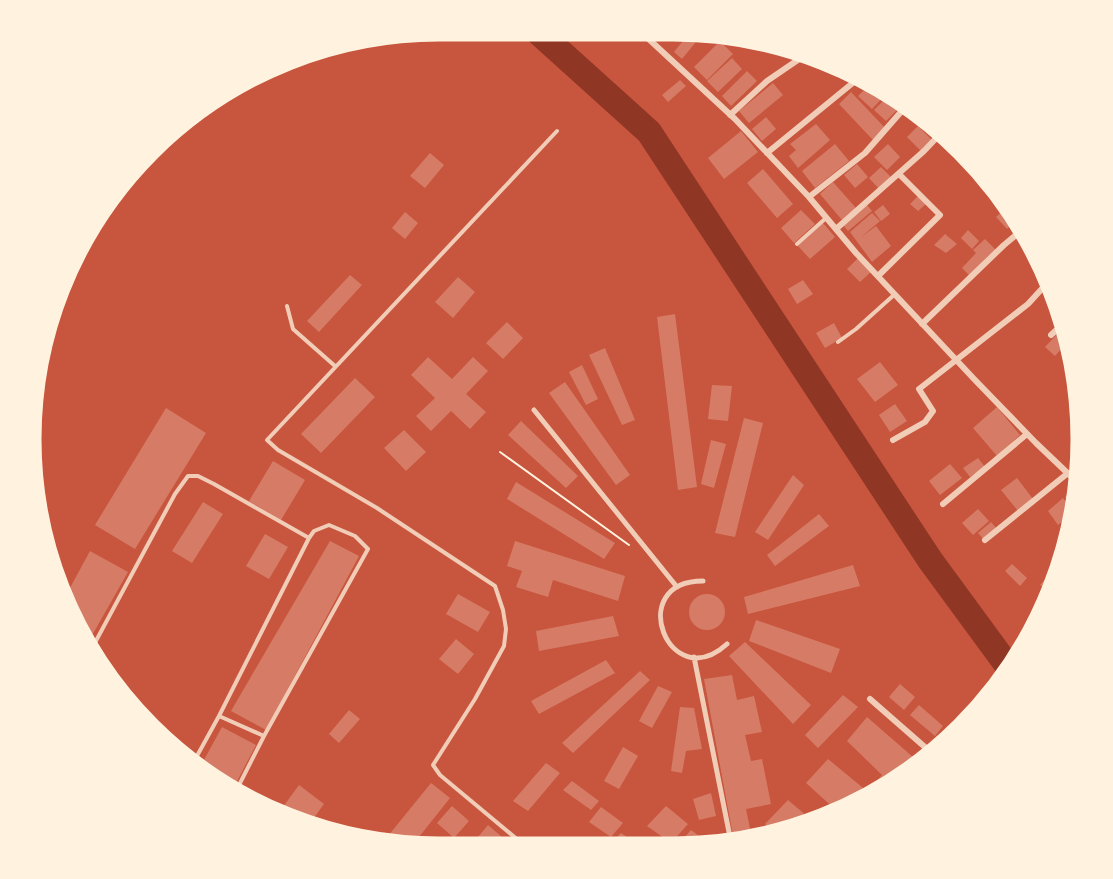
<svg xmlns="http://www.w3.org/2000/svg" width="1113" height="879" font-family="'Golos Text',sans-serif">
<style>
.lines{fill:none;stroke-linecap:round;stroke-linejoin:round}
.river{stroke:#8f3625;stroke-width:26}
.building{fill:#d67c66}
.path{stroke:#fff3e0;stroke-width:2}
.service{stroke:#f1ccb7;stroke-width:4}
.pedestrian{stroke:#f1ccb7;stroke-width:5}
.minor{stroke:#f1ccb7;stroke-width:6}
.rim{fill:none;stroke:#fff3e0;stroke-width:3}
</style>
<rect width="100%" height="100%" fill="#c8553d"/>
<g class="lines">
<!-- river -->
<path class="river" d="M536 30 649 132 930 560 1010 669"/>
</g>
<!-- building -->
<path class="building" d="M691 31 704 32 682 59 674 52Z
M720 41 733 54 707 80 694 67Z
M732 58 742 69 718 92 707 81Z
M747 71 757 81 731 106 722 96Z
M680 80 686 86 668 102 662 95Z
M872 82 888 92 872 109 858 96Z
M773 83 783 95 749 123 739 111Z
M851 92 886 129 873 140 839 104Z
M890 94 904 103 886 121 874 110Z
M766 117 776 129 762 141 752 129Z
M924 118 941 130 933 138 919 123Z
M816 124 830 140 798 168 789 156 796 150 790 144Z
M918 126 932 140 921 151 907 137Z
M741 131 758 152 724 179 708 158Z
M835 144 849 161 815 188 802 171Z
M888 144 900 157 887 170 874 157Z
M430 153 444 165 425 188 410 176Z
M857 164 868 177 855 188 844 175Z
M881 167 892 178 880 190 869 178Z
M763 169 793 204 777 218 747 183Z
M833 182 856 208 842 220 820 194Z
M918 196 926 204 918 211 910 204Z
M867 205 872 211 848 231 843 225Z
M883 205 890 214 881 221 874 212Z
M1006 208 1016 220 1007 229 996 217Z
M801 210 815 224 794 243 781 228Z
M405 212 418 223 405 239 392 228Z
M872 213 880 221 860 238 876 226 891 246 872 262 850 232Z
M823 223 835 237 810 259 798 246Z
M968 230 979 241 972 249 961 238Z
M945 234 957 244 946 253 934 245Z
M985 239 996 250 970 276 962 268 976 253 973 250Z
M1036 253 1048 279H1047L1031 258Z
M858 258 871 272 860 282 847 269Z
M350 275 362 285 319 332 307 321Z
M458 277 475 292 453 318 435 302Z
M803 280 813 294 797 304 788 289Z
M675 314 697 487 678 490 657 317Z
M507 322 523 338 503 359 486 343Z
M834 323 842 338 825 348 816 333Z
M1062 329 1067 334 1069 340 1055 356 1045 347Z
M605 348 635 420 622 425 589 355Z
M428 357 452 379 473 357 488 371 466 394 486 412 470 429 451 411 431 431 416 416 435 398 411 375Z
M880 362 898 385 875 402 857 379Z
M582 365 598 399 586 405 569 372Z
M355 378 375 397 321 453 301 434Z
M565 382 630 475 616 485 549 393Z
M712 385 732 386 728 421 708 419Z
M895 404 907 421 890 432 879 415Z
M997 407 1020 435 997 456 973 428Z
M166 408 206 433 135 549 95 525Z
M744 418 763 423 735 537 715 533Z
M521 421 578 476 566 488 508 435Z
M404 430 426 452 406 471 384 448Z
M711 440 726 444 714 488 701 484Z
M978 458 985 467 970 477 963 468Z
M273 461 305 480 281 520 249 501Z
M950 464 962 478 940 495 929 481Z
M793 475 804 485 768 540 755 532Z
M1017 478 1033 499 1018 511 1001 490Z
M516 482 615 543 604 559 507 499Z
M1079 485 1075 509 1065 497Z
M1063 498 1074 512 1058 525 1048 511Z
M203 502 223 514 192 563 172 551Z
M978 509 989 521 973 535 962 523Z
M819 514 829 526 775 566 767 555Z
M991 522 997 529 984 540 978 533Z
M265 534 288 547 269 579 246 566Z
M330 541 359 556 266 730 231 711Z
M515 541 625 576 618 601 553 580 548 597 516 587 522 571 507 566Z
M90 551 128 572 86 646 65 597Z
M1064 560 1056 581 1049 575Z
M1012 564 1027 578 1020 586 1005 571Z
M853 565 860 586 748 614 744 597Z
M1048 576 1055 582 1051 594 1040 585Z
M458 594 490 612 478 632 446 614Z
M689 612a18 18 0 1 1 36 0a18 18 0 1 1-36 0Z
M613 616 619 636 539 651 536 631Z
M756 620 840 649 831 673 749 641Z
M456 639 474 654 458 674 439 659Z
M745 642 811 705 793 724 729 656Z
M606 660 615 673 539 714 531 701Z
M640 671 650 680 573 753 562 743Z
M732 675 737 700 754 696 762 732 745 735 751 761 762 759 771 804 746 809 752 838 734 841 704 679Z
M900 684 915 697 904 710 889 697Z
M658 686 672 692 652 728 639 721Z
M843 695 858 707 818 748 805 735Z
M919 705 943 726 935 736 910 715Z
M680 707 694 708 702 749 686 751 682 773 671 771Z
M349 710 360 719 339 743 329 734Z
M867 717 921 764 878 794 838 812 806 783 828 759 868 792 882 775 847 741Z
M222 727 256 745 233 789 199 769Z
M623 747 638 756 619 789 604 781Z
M546 763 560 773 528 811 513 801Z
M572 781 599 801 591 810 563 790Z
M431 783 450 798 415 842H396L388 836Z
M299 785 324 804 308 826 277 815Z
M711 793 716 816 699 820 693 799Z
M788 800 815 823 805 827 775 833 765 824Z
M452 806 469 821 454 838 437 823Z
M666 806 688 824 671 843 647 826Z
M601 807 623 823 611 837 589 822Z
M488 825 510 844 473 843Z
M691 830 711 845 710 846 675 848Z
M621 833 634 842 631 847 609 846Z"/>
<g class="lines">
<!-- path -->
<path class="path" d="M500 452 629 545"/>
<!-- service -->
<path class="service" d="M797 244 826 218
M287 306 293 329 335 366
M838 342 856 329 895 294
M90 652 175 494 188 476H198L214 484 309 538
M219 716 309 538 314 531 329 525 355 536 368 549 264 736
M192 765 219 716 264 736 236 791
M524 845 440 775 433 765 475 699 504 646 506 629 503 610 495 586 377 508 278 450 267 440 557 131"/>
<!-- pedestrian -->
<path class="pedestrian" d="M534 410 677 587
M703 581C624 581 669 697 727 644
M694 657 731 842"/>
<!-- minor -->
<path class="minor" d="M640 31 735 119 809 197 856 253 975 380 1036 443 1079 484
M730 115 767 81 808 53
M767 153 860 77
M809 197 865 153 907 105
M836 229 924 151 943 131
M878 276 940 215 899 174
M922 324 1004 245 1023 229
M1051 335 1065 322
M893 440 925 422 933 411 919 389 1028 304 1049 281
M943 504 1027 434
M985 540 1068 473
M870 699 934 755"/>
</g>
<!-- crop -->
<path d="M0 0H1113V879H0ZM439 40H673A399 399 0 0 1 1072 439V439A399 399 0 0 1 673 838H439A399 399 0 0 1 40 439V439A399 399 0 0 1 439 40Z" fill="#fff3e0" fill-rule="evenodd"/>
<path class="rim" d="M439 40H673A399 399 0 0 1 1072 439V439A399 399 0 0 1 673 838H439A399 399 0 0 1 40 439V439A399 399 0 0 1 439 40Z"/>
</svg>
